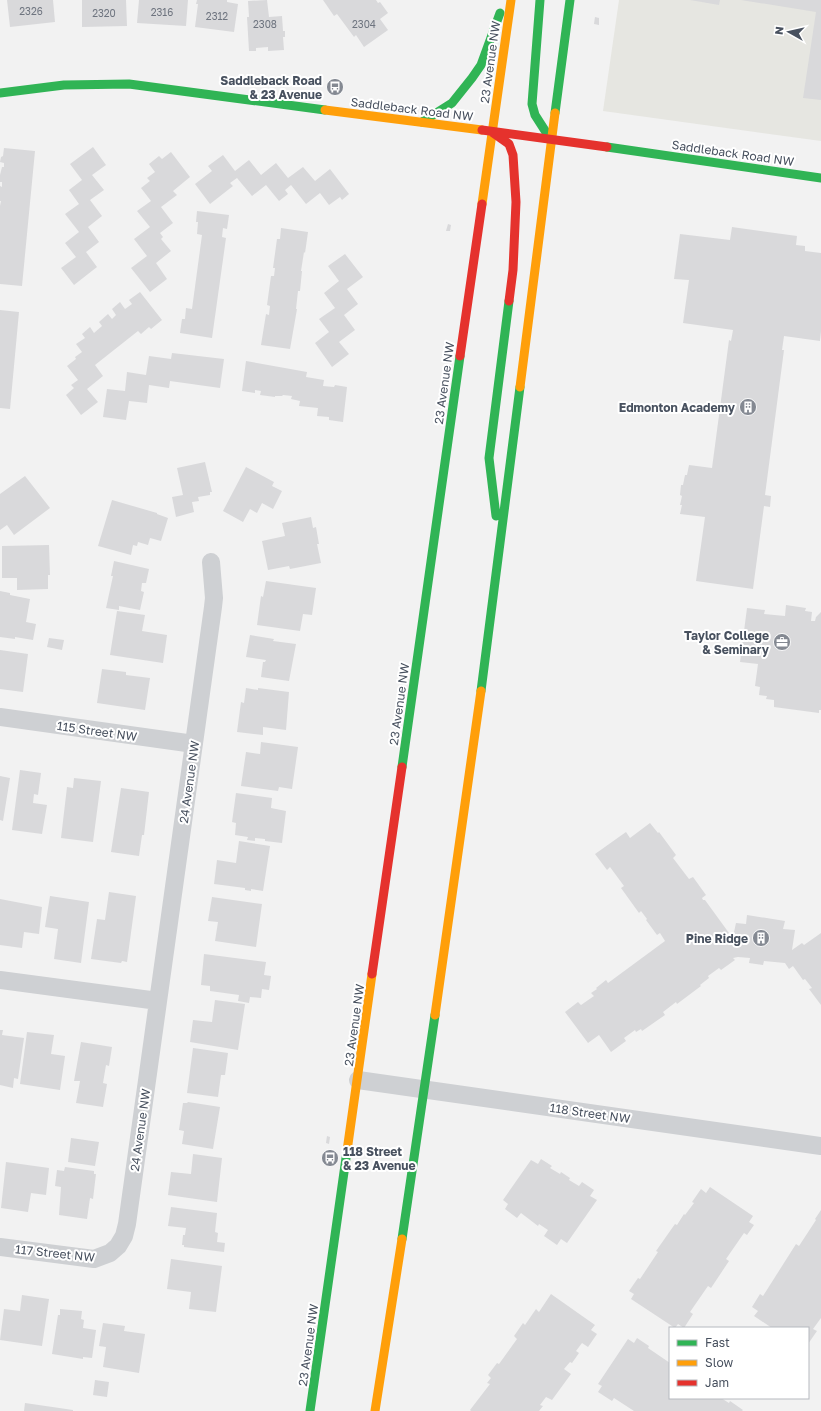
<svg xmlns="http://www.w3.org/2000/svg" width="821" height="1411" font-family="'Golos Text',sans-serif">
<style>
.commercial{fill:#e6e6e1}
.building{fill:#d9d9db}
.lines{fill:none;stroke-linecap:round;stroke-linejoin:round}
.street{stroke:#ced0d3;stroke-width:18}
.fast{stroke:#30b455;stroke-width:9}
.slow{stroke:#ff9f0a;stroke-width:9}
.jam{stroke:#e5322d;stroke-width:9}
.labels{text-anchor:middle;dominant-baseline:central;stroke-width:4;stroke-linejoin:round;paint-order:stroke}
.number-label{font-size:10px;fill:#6e747f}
.street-label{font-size:12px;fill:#48515f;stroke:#fff}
.poi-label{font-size:12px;font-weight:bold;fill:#48515f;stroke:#fff;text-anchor:end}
</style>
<rect width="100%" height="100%" fill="#f2f2f2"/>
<!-- commercial -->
<path class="commercial" d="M619 0H821V141L603 111Z"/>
<!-- building -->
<path class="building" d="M7 0H53L55 22 10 27Z
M82 0H126L127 26 82 27Z
M139 0H188L186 26 137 23Z
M197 0H227V2L238 4 234 32 195 27 198 4H196Z
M267 0 269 17 282 16 283 31H285V37H283L284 50 268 51V47L256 48V51H249L247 17H249L248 1Z
M323 0H376L378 3 380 2 388 13 380 19 388 30 364 47 356 35 354 37 337 14 334 16Z
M690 0H720L719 5Z
M741 0H821V100L803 98 816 12Z
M595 17 599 18V25L594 24Z
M93 147 106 165 92 175 104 190 90 200 102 216 88 227 99 242 86 252 97 267 74 285 61 268 76 257 65 243 79 232 65 214 79 204 69 190 82 180 70 164Z
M4 148 35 151 22 286 0 284V206L1 201H0V186L2 187V182H0V175L2 167H4V163L0 162 1 157 3 156Z
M171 152 190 177 173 191 177 195 161 207 173 223 160 233 163 237 161 239 171 251 156 263 167 279 150 292 131 268 147 256 134 239 150 227 137 211 151 201 141 188 150 181 147 178 155 172 149 164 159 156 162 159Z
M223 155 235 171 249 160 261 175 276 163 288 178 303 167 315 181 330 169 349 194 342 200 340 197 329 205 320 193 306 204 291 185 285 190 288 194 279 201 266 185 252 196 237 178 230 183 233 186 210 204 195 184 212 171 208 166Z
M197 211 229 215 227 229 223 228 222 237 226 238 212 338 180 333 182 319H185L186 308 192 309 202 235 197 234 198 222H196Z
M448 224 451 225 450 231H446Z
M732 227 797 236 796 245 805 246V251L821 253V331L820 341 784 336 782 350H784L765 495 771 496 770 507 764 506 753 589 696 581 705 517 680 514 682 505H680L682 496 680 495 681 485H683L685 475H687L689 465 712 468 729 340 731 341 733 330 683 323 689 280 674 279 680 234 730 240Z
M281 228 308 232 305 253 304 252 301 271H302L300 291H298L296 309H297L290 349 261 345 266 314 269 315 270 306 267 305 271 276H274L275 268H273L277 239H280Z
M345 254 363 277 347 289 358 304 344 315 355 330 339 342 349 354 332 367 315 343 329 332 319 319 335 308 324 293 339 281 328 266Z
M140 292 162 320 151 329 149 327 141 334 138 331 95 365 103 376 87 389 98 402 81 415 66 395 74 388 71 385 78 380 67 366 76 359 75 357 82 352 76 344 85 338 82 334 90 327 94 333 102 326 99 322 108 314 112 319 116 315 112 309 120 302 125 309 132 304 129 300Z
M0 310 19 312 10 409 0 408Z
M172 353 224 359 220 388 170 381 169 388 149 385 147 403 129 401 126 420 103 417 107 389 125 391 127 372 146 375 149 356 171 359Z
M246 361 307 372 306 377 324 380 323 386 334 387 335 385 347 387 343 422 329 420V417L317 416 318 408 299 406 300 401 291 399 292 396 283 395 282 396H275V397L260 395 261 391 255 390V393L242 391Z
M205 462 212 492H210V495L198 497 199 501 192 502 194 512 176 517 172 497 183 495 177 468Z
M246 467 274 482 272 486 282 491 273 509 262 503 257 513 250 509 243 522 223 511Z
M25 476 50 508 14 535 7 525 0 530V494Z
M112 500 157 513V514L168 518 161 541 150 538 148 545 138 542 137 546 133 545 131 555 98 546Z
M311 517 313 528 316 527 319 544H317L321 563 290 569 289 566 268 570 262 541 285 536 282 523Z
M49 545 50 575H48V589L17 590V578H2V546Z
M114 561 149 569 146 583H142L141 591 144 592 140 610 119 606V610L106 608 113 576H111Z
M266 581 316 588 312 615 303 614 300 631 257 625 261 596 263 597Z
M0 591 10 593V595L30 599 26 622 36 624 33 640 15 637V639L0 637Z
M786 605 806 608 805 611 812 612 811 621H815L816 617 821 612V710H819V713L774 707V700L766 699 767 696 759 695 760 687 755 686 758 664 740 662 747 608 765 610 764 614 785 616Z
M117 611 145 615 142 631 167 635 163 663 110 655Z
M250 635 274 639 273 641 296 644 289 681 261 677 263 662H265L266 660 246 657Z
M49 638 64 640 62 650 47 647Z
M0 650 28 654 23 692 0 689Z
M102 669 126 672V675L150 678 145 710 97 703Z
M246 688 258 690V688L289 692 286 730 263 727V735L237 732 241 702 244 703Z
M261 742 298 747 292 789 279 787 278 791 241 786 246 752 260 754Z
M20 770 41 773 38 795 34 794 33 803 47 805 42 834 12 830Z
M0 776 10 778 3 821 0 820Z
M74 778 101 781 93 842 61 838 67 787 73 788Z
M121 788 149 792 144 835H142L139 856 111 852Z
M236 793 272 798 271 808 286 811 282 843 265 841V839L255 838V841L247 840 248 837 235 835 236 823 232 822Z
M650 823 658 833 659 832 676 855 673 858 689 879 693 877 706 895 702 898 703 900H705L729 933 725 935 727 939 730 937 731 932H734L736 923 746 924 747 915 785 921 783 929 795 930 792 950 802 943 804 945 821 933V1005L809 989 812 988 805 979 803 980 793 966 789 969 785 963 764 961 763 965 749 963 750 958 738 957 733 958 735 960 721 970 719 968 708 976 709 978 700 985 701 986 677 1004 676 1002 663 1012 665 1015 642 1031 641 1029 636 1032 635 1030 624 1038 626 1041 611 1052 599 1035 588 1043 565 1012 578 1002 581 1005 594 996 591 993 597 989 596 988 606 980 608 983 665 941 660 933 657 935 646 920 647 919 641 911 639 913 621 888 624 886 610 867 607 870 595 854 626 832 630 838Z
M239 841 270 846 263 891 251 889V891L245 890V888L214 884 217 860 236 863Z
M109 892 136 896 127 962 122 961 121 963 91 959 97 919 105 920Z
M50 896 89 902 81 963 54 959 58 929 45 927Z
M212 897 262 904 256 947 215 941 218 922 208 921Z
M0 899 42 907 39 934 24 932 22 948 0 945Z
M204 954 266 962 264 975 271 976 269 990 262 989 261 998 250 997 249 1003 238 1001 239 995 210 991V986L201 985Z
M215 1000 245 1004 238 1050 190 1042 193 1020 212 1022Z
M0 1030H3L2 1035 24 1038 18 1079 14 1078 13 1088 0 1085Z
M27 1032 54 1035 51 1054 65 1056 60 1090 20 1084Z
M81 1042 112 1047 109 1066 106 1065 103 1083 107 1084 103 1107 76 1103 80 1081H74Z
M193 1048 228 1053 225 1075H221L218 1097 187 1093Z
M188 1102 220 1107 213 1149 182 1144 184 1131 179 1130 183 1103H187Z
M327 1136 330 1137 329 1144 326 1143Z
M71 1138 99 1142 95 1166 68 1162Z
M193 1154 222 1158 217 1202 168 1195 171 1172 191 1174Z
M541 1159 552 1166 550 1168 560 1174 561 1172 570 1178 569 1180 579 1186 582 1182 594 1190 590 1196 597 1200 567 1243 561 1239 557 1245 544 1236 548 1230 539 1224 538 1226 521 1213 517 1218 505 1209 508 1204 503 1200 531 1160 538 1164Z
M6 1162 49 1168 46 1195 31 1193 28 1212 1 1208Z
M65 1167 94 1171V1174H96L93 1199 90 1198 87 1219 59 1215 61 1187 55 1186 57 1170 64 1171Z
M710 1187 753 1216 749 1222 754 1225 747 1235 744 1233 726 1259 729 1261 711 1288 708 1286 690 1312 693 1314 684 1328 678 1324 675 1328 631 1299 634 1294 629 1291 638 1278 640 1279 658 1252 656 1251 675 1224 677 1225 684 1214 685 1215 694 1203 692 1202 701 1189 706 1193Z
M171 1207 217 1213 215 1232 218 1233 217 1242 225 1243 224 1252 184 1247V1245H182L183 1235H185L186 1228 168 1226Z
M821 1210V1318L813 1329 817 1331 808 1344V1328H772L754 1316 758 1311 752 1307 760 1294 763 1296 796 1244 799 1246 816 1220 815 1219Z
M171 1259 222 1266 216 1312 189 1309 191 1292 167 1289Z
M551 1294 595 1325 591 1330 597 1334 588 1347 582 1343 576 1351 579 1353 572 1363 570 1362 564 1369 571 1374 552 1400 546 1397 540 1405 543 1406 539 1411H471L470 1410 490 1384 487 1383 491 1378 488 1375 497 1363 499 1364 517 1339 514 1336 523 1323 525 1325 536 1309 539 1312Z
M22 1295 49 1299 42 1346 0 1340 4 1309 20 1311Z
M60 1309 82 1311 81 1319 84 1320 83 1328 96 1330 92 1358 83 1357V1359L52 1354 58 1315H60Z
M103 1323 125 1326 124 1331 145 1334 139 1373 103 1367 106 1347 99 1346Z
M637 1338 649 1346 648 1348 670 1363V1398H721L729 1403 730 1401 743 1410 742 1411H634L614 1398 612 1401 598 1392 602 1386 598 1384 628 1339 634 1343Z
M95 1380 109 1382 107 1397 93 1395Z
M25 1403 73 1410V1411H24Z"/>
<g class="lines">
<!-- street -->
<path class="street" d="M0 717 194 744
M0 980 158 1001
M358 1080 821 1146
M0 1247 94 1259 110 1253 118 1246 124 1236 127 1224 213 607 214 598 211 562"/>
<!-- fast -->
<path class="fast" d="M540 0 532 104 535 115 551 140
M0 93 64 85 129 84 325 110
M555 113 570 0
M422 122 452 103 472 78 481 65 500 13
M607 147 821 178
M496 516 489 458 509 301
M481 691 520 387
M402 767 460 356
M402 1239 435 1015
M310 1411 347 1151"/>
<!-- slow -->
<path class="slow" d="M325 110 482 130
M482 204 511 0
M520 387 555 113
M435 1015 481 691
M347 1151 372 974
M375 1411 402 1239"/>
<!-- jam -->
<path class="jam" d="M482 130 607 147
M492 132 509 144 513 155 516 202 513 270 509 301
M460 356 482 204
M372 974 402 767"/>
</g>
<!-- icons -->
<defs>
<g id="bus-disc" transform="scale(0.9)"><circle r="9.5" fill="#848992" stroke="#fff"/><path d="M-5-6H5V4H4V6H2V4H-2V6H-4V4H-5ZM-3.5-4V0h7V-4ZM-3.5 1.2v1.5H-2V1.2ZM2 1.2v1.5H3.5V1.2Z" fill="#fff"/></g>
<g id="building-disc" transform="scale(0.9)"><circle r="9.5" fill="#848992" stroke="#fff"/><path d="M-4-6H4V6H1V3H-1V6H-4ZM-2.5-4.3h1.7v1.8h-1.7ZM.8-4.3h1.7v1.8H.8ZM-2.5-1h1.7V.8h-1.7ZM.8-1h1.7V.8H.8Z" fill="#fff"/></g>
<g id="office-disc" transform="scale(0.9)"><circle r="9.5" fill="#848992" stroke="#fff"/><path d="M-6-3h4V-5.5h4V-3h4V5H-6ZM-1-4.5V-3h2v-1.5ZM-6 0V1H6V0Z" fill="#fff"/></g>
</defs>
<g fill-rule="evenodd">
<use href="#bus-disc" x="335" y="87"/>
<use href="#building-disc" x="748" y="407"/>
<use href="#office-disc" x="782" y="642"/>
<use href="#building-disc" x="761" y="938"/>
<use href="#bus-disc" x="330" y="1158"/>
</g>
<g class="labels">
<!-- number labels -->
<g class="number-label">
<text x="31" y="11">2326</text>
<text x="162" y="12">2316</text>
<text x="104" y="13">2320</text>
<text x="217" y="16">2312</text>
<text x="265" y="24">2308</text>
<text x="364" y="24">2304</text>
</g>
<!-- street labels -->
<g class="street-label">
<text transform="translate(490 62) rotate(-82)">23 Avenue NW</text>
<text transform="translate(412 109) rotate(7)">Saddleback Road NW</text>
<text transform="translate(733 153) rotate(8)">Saddleback Road NW</text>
<text transform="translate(444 383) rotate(-82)">23 Avenue NW</text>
<text transform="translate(399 704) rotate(-82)">23 Avenue NW</text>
<text transform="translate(97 731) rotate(8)">115 Street NW</text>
<text transform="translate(189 782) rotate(-82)">24 Avenue NW</text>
<text transform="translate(354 1025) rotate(-82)">23 Avenue NW</text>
<text transform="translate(590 1113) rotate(8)">118 Street NW</text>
<text transform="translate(140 1130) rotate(-82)">24 Avenue NW</text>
<text transform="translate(55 1253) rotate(6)">117 Street NW</text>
<text transform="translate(308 1345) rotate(-82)">23 Avenue NW</text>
</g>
<!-- poi labels -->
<g class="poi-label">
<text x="322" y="80">Saddleback Road<tspan x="322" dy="14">&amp; 23 Avenue</tspan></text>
<text x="735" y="407">Edmonton Academy</text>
<text x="769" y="635">Taylor College<tspan x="769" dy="14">&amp; Seminary</tspan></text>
<text x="748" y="938">Pine Ridge</text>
<text x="343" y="1151" text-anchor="start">118 Street<tspan x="343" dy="14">&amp; 23 Avenue</tspan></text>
</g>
</g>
<!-- legend -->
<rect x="669" y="1327" width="140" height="72" fill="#ffffff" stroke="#b6b9bf"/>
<rect x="677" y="1340" width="20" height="6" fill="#30b455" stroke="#b6b9bf"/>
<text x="705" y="1347" font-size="12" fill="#48515f">Fast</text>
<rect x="677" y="1360" width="20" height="6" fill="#ff9f0a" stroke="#b6b9bf"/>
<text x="705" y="1367" font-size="12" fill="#48515f">Slow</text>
<rect x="677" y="1380" width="20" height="6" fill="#e5322d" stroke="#b6b9bf"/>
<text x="705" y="1387" font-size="12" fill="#48515f">Jam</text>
<!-- north arrow -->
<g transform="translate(789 32) rotate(278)" stroke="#ffffff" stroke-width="3" paint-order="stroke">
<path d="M0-3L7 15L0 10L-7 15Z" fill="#48515f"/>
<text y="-6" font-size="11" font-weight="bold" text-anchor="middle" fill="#48515f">N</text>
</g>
</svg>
